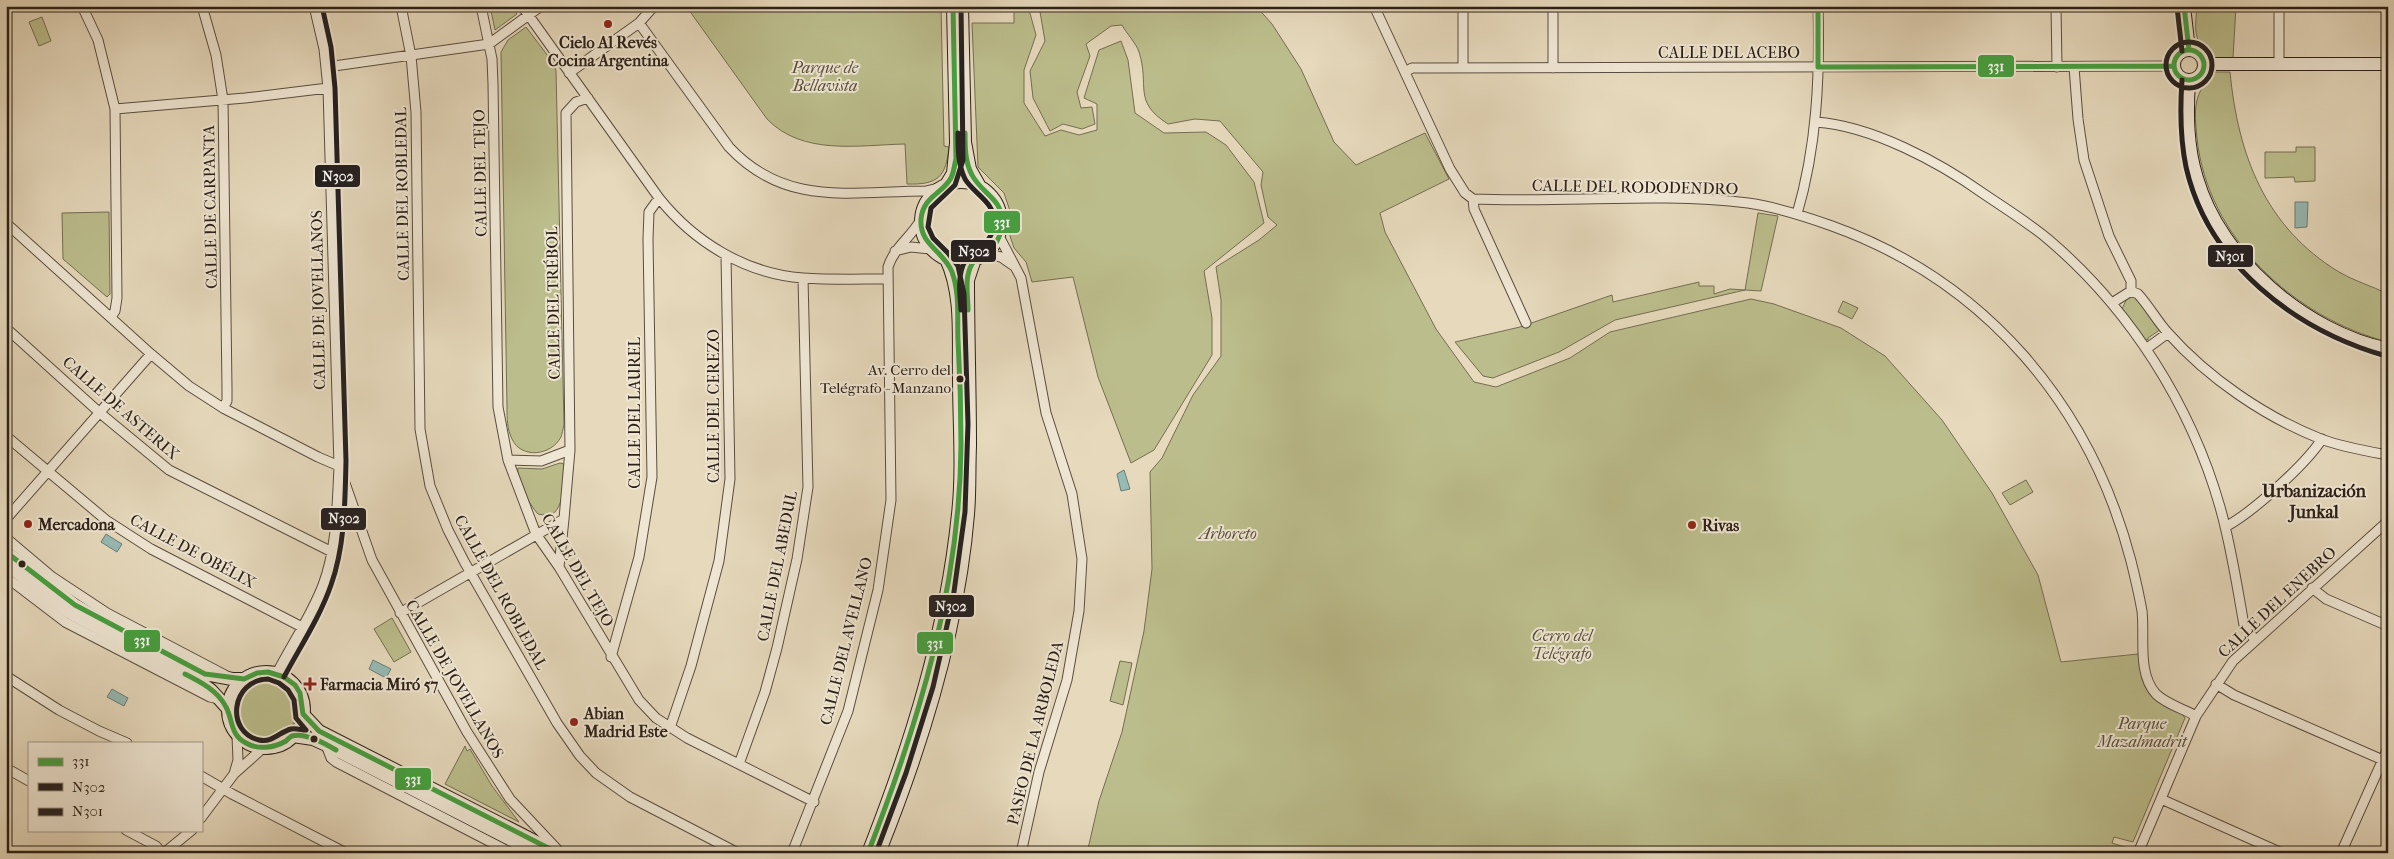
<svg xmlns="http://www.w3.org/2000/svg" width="2394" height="859" font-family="'IM FELL French Canon',serif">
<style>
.green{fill:#bcbd8c;stroke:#746e52}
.water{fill:#96bab4;stroke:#6c7c75}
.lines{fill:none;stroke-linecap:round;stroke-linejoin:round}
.street-casing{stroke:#5a4e40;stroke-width:11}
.secondary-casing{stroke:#2c2017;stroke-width:14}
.street{stroke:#efe6d3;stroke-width:9}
.secondary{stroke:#efe6d3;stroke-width:12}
.bus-1-casing{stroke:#efe6d3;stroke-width:9}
.bus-2-casing{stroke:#efe6d3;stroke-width:9}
.bus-3-casing{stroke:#efe6d3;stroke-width:9}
.bus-1{stroke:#46a040;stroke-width:5}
.bus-2{stroke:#231f20;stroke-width:5}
.bus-3{stroke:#231f20;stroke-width:5}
.poi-dot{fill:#8f2418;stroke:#efe6d3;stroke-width:2}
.bus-dot{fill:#2c2017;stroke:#efe6d3;stroke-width:2}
.labels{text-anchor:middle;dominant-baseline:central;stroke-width:4;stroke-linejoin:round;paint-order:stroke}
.bus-label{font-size:15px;fill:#2c2017;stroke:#efe6d3;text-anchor:end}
.poi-label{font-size:16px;font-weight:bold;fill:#2c2017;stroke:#efe6d3;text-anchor:start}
.street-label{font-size:16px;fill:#2c2017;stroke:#efe6d3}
.park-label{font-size:16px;font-style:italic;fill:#574f3a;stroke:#efe6d3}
.neighbourhood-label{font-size:18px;font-weight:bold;fill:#2c2017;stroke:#efe6d3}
.line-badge{stroke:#efe6d3;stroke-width:2}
.badge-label{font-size:14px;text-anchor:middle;font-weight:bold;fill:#fff}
</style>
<rect width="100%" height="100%" fill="#e6d9bc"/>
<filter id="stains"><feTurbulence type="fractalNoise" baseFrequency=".004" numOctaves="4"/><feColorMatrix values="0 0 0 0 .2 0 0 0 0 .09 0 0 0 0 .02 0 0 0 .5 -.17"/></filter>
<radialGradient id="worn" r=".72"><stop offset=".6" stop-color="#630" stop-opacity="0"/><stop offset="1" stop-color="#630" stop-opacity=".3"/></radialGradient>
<!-- green -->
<path class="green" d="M490 6H512L517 14 495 30Z
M686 6H941L944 146 949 147C946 177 938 185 907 184L905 144C858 145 803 156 767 119Z
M1014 6H1028L1036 35 1024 70V103L1045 136 1061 130 1079 135 1097 130V104L1084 98 1099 50 1121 41 1128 60 1135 113 1164 133 1206 132 1226 145 1254 182 1264 223 1204 271 1212 318V355L1154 450 1131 463 1098 377 1073 277 1032 282 1026 262 1014 248 1010 236 1011 214 1004 193 978 167 972 23H1014Z
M1039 6H1256L1272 24 1301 69 1334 142 1356 165 1425 133 1449 179 1380 213 1385 232 1436 329 1474 382 1496 387 1570 358 1610 332 1751 299 1774 304 1841 328 1885 356 1942 420 1992 493 2038 575 2061 662 2138 654C2144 692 2146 698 2182 714L2185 718 2133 842 2114 837 2112 843 2131 849 2129 853H1087L1099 801 1122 732 1144 631 1152 569 1150 472 1162 458 1193 395 1221 356V300L1216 267 1259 240 1277 225 1268 217 1261 185 1263 172 1220 121 1195 119 1168 124C1132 101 1150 86 1139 52 1136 43 1127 34 1122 25L1111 26 1086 44 1090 56 1077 92 1081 108 1092 107 1095 124 1082 129 1063 124 1050 131 1033 98 1030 71 1045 41Z
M2197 6H2236L2233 58H2214C2192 41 2195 31 2197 6Z
M42 17 51 41 39 46 29 22Z
M526 27 554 64 556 71 564 425C563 429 562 434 561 437 551 456 521 459 512 439 507 429 507 418 507 408L501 52 508 40Z
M2215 72H2230C2238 155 2265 227 2339 272 2354 281 2372 286 2388 294V342C2294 318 2207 237 2197 138 2194 109 2193 93 2215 72Z
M2296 147H2315V181L2295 182 2294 177 2265 178V152H2296Z
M109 212 110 294 107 297 63 259 62 213Z
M1758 213 1778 216 1761 291 1745 290 1615 320 1559 352 1493 378 1483 376 1455 342 1520 327 1612 295 1613 302 1699 282V286H1714V294L1730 289 1745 290Z
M2135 297 2161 329 2148 338V340L2144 339 2122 309 2127 298Z
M1843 301 1858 308 1852 319 1838 312Z
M560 463 564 464V468C563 484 565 507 550 516L538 514C529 504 516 481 518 468L542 469Z
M2026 480 2033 492 2010 505 2002 493Z
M392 618 411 652 394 662 374 629Z
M1120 661 1132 663 1123 705 1110 701Z
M235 709a31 31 0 1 1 62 0a31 31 0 1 1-62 0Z
M465 746 467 751 470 749 492 786 519 822 445 784Z"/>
<!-- water -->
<path class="water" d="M2295 202H2308L2307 227 2295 228Z
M1124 470 1130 489 1121 491 1117 474Z
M106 534 122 544 117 552 101 542Z
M373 660 391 669 386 678 369 669Z
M112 689 128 698 124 706 107 697Z"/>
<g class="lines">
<!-- street casing -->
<g class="street-casing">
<path id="street" d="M82 6 98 40 115 109 117 298 115 311 111 317
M202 6 216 55 223 100 227 388V401L223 408
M314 6 324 49 328 88 339 466 372 560 467 732 510 799 557 849
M401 6 411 56 416 112 420 429 430 486 448 530 465 563 557 723 580 756 596 773 630 797 738 853
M481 6 492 59 493 84 498 407 508 460 536 534 559 567 639 700 656 718 687 738 814 802
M522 6 659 198C694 242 746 274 803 278 831 280 860 279 888 279
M1374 6 1450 169 1465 193 1473 199
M1463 6V68
M1553 6V68
M2056 6 2057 67
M639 23 729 147C786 208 851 191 926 191L938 188
M2279 64V6
M327 67 489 44 541 6
M2074 67 2078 119 2084 160 2109 236 2131 281V291L2138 294C2149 306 2157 321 2168 333 2208 378 2265 417 2321 439 2342 447 2366 451 2388 455
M1405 72 1412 68H1425L2174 66
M569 73 639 23 654 6
M115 109 245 98 328 88
M1816 122C1872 126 1939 162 1984 194 2006 209 2029 223 2049 240 2130 309 2191 405 2220 507 2231 545 2237 586 2244 625L2255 640
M1473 199C1564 203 1658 192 1748 203 1777 207 1804 216 1832 226 1985 281 2090 404 2131 561 2135 577 2139 594 2142 611 2145 637 2137 673 2156 694 2166 704 2184 709 2196 716
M1473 199 1474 209 1526 323
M1797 214C1817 146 1820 76 1818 6
M6 223 151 354 189 386 223 408 318 457 339 466
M999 236 1021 278 1046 413 1072 494 1082 559 1079 611 1067 680 1039 772 1021 853
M895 251 911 247 930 249
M986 254 1001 257 1014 266
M2112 303 2131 291
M6 328 100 413 169 470 332 552
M2146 349 2168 333
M6 436 106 520 151 549 302 627
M508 460 541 461 570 450
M6 519 151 354
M2225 527C2252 513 2306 464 2322 439
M6 538 51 576 107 613 227 676
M559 567 564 519
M6 577 65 622 210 697 219 699
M2312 588 2326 599 2388 626
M400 613 564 519 570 450 566 113 576 102 588 98
M611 657 639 557 652 477 648 239 649 212 659 198
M277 673C292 644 311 616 323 585 337 548 337 505 339 467
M6 676 59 710 99 731 127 743
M2216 684 2234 695 2383 760
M670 728 691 666 719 561 730 479 726 255
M237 736 238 760 234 774 262 749
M326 745 331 758 336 762 512 853
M739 764 765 692 777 648 797 559 808 487 803 278
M6 768 29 781
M201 776 232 794 346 853
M2161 799 2282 853
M201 818 234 774
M126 830 156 846 162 853
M164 853 192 830
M792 853 848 711 878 590 891 500 888 267C894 248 910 238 920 221
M2138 853 2196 716 2233 661 2388 521
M2341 853 2388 748"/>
</g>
<!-- secondary casing -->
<g class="secondary-casing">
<path id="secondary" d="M962 6 965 142 970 169 979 185
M2184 6 2189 50
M2174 65a15 15 0 1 1 30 0a15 15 0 1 1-30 0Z
M2205 64H2388
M2189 80C2187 114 2187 146 2197 178 2221 260 2306 332 2388 349
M921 222a40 40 0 1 1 80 0a40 40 0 1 1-80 0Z
M947 183 953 173 956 143 953 6
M6 552 75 605 102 621 205 674 232 679H244
M6 563 40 592 70 613 200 682 211 690 228 709
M228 710a38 38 0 1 1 76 0a38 38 0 1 1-76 0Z
M303 714 319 731 558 853
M293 736 313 739 326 745 537 853
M868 853C911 744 946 631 958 514 963 469 959 423 959 378 958 339 963 295 946 259
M879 853C921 749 959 626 968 514 970 491 969 468 970 446 970 391 968 335 968 280L975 259"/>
</g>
<!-- street -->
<use href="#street" class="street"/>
<!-- secondary -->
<use href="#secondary" class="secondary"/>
<!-- bus-1 casing -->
<g class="bus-1-casing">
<path id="bus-1" d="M1818 6V67
M2184 6 2189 50
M2174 65a15 15 0 1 1 30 0a15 15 0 1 1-30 0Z
M1818 67 2174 66
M965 133C965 147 965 162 972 175 981 193 1003 199 1002 222 1002 235 995 248 984 255 979 258 975 259 972 264 964 278 968 295 968 310
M6 552 75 605 205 674 244 679 257 673 268 672 284 677 295 685 300 693 303 714 319 731 558 853
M185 674C201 682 218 691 226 707 233 720 230 735 246 743 258 750 274 748 286 741 288 739 290 737 292 736 305 732 326 744 336 750
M868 853C919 722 960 587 961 445 961 410 960 375 958 340 957 317 960 294 952 272 944 251 919 245 921 219 923 198 939 195 949 181 954 175 954 166 956 159L953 6"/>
</g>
<!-- bus-2 casing -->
<g class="bus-2-casing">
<path id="bus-2" d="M958 133C958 148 958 165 965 179 974 194 995 202 994 222 993 247 974 245 965 261 957 275 960 294 961 310
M284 677C300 647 320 617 331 585 345 546 345 502 346 461L335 88 331 47 322 6
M268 679 279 683 288 690 294 700 296 718 306 730C302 730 296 728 291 729 279 732 273 743 259 740 225 732 231 680 268 679Z
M876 853 906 773 933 687 953 599 965 512 968 424 964 294 958 266 948 253 933 238 928 227 931 208 955 185 963 160 961 6"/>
</g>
<!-- bus-3 casing -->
<g class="bus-3-casing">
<path id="bus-3" d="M2177 7 2182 51
M2166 65a23 23 0 1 1 46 0a23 23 0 1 1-46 0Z
M2182 80C2180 109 2180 138 2186 167 2208 264 2295 330 2386 356"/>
</g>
<!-- bus-1 -->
<use href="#bus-1" class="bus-1"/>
<!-- bus-2 -->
<use href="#bus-2" class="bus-2"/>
<!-- bus-3 -->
<use href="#bus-3" class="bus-3"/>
</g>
<!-- markers -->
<g class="poi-dot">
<circle cx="608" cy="24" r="5"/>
<circle cx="28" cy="524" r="5"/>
<circle cx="1692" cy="525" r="5"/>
<path d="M307.5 676.5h5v5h5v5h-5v5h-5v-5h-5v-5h5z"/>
<circle cx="574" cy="722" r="5"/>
</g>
<g class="bus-dot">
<circle cx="960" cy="379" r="4.5"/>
<circle cx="22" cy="564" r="4.5"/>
<circle cx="314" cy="739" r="4.5"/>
</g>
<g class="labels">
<!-- bus labels -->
<g class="bus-label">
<text x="951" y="370">Av. Cerro del<tspan x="951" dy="18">Telégrafo - Manzano</tspan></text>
</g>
<!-- poi labels -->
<g class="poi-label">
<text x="608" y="42" text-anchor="middle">Cielo Al Revés<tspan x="608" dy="18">Cocina Argentina</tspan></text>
<text x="38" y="524">Mercadona</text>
<text x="1702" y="525">Rivas</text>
<text x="320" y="684">Farmacia Miró 57</text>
<text x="584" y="713">Abian<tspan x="584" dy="18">Madrid Este</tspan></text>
</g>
<!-- street labels -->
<g class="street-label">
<text x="1729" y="52">CALLE DEL ACEBO</text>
<text transform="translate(480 173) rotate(-91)">CALLE DEL TEJO</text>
<text transform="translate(1635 187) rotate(1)">CALLE DEL RODODENDRO</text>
<text transform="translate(402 194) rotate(-91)">CALLE DEL ROBLEDAL</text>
<text transform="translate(210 207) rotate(-91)">CALLE DE CARPANTA</text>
<text transform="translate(318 300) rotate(-91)">CALLE DE JOVELLANOS</text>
<text transform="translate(553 303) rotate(-91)">CALLE DEL TRÉBOL</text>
<text transform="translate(713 406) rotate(-90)">CALLE DEL CEREZO</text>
<text transform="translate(121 408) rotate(41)">CALLE DE ASTERIX</text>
<text transform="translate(634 413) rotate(-90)">CALLE DEL LAUREL</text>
<text transform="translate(193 551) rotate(28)">CALLE DE OBÉLIX</text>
<text transform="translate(777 566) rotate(-79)">CALLE DEL ABEDUL</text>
<text transform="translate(578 570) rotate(60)">CALLE DEL TEJO</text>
<text transform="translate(501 592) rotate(61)">CALLE DEL ROBLEDAL</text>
<text transform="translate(2277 602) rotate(-43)">CALLE DEL ENEBRO</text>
<text transform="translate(846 641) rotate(-76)">CALLE DEL AVELLANO</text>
<text transform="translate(455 679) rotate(60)">CALLE DE JOVELLANOS</text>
<text transform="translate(1035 733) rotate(-76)">PASEO DE LA ARBOLEDA</text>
</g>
<!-- park labels -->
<g class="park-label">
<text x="825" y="67">Parque de<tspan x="825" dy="18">Bellavista</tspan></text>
<text x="1228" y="533">Arboreto</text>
<text x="1562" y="635">Cerro del<tspan x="1562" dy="18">Telégrafo</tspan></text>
<text x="2142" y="723">Parque<tspan x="2142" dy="18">Mazalmadrit</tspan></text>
</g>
<!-- neighbourhood labels -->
<g class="neighbourhood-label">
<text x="2314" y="491">Urbanización<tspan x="2314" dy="21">Junkal</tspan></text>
</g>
</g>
<g class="line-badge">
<rect x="1977" y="54" width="38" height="24" rx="5" fill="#46a040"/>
<rect x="314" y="164" width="47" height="24" rx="5" fill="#231f20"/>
<rect x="983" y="210" width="38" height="24" rx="5" fill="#46a040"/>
<rect x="950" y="239" width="47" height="24" rx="5" fill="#231f20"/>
<rect x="2207" y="244" width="47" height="24" rx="5" fill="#231f20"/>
<rect x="320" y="507" width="47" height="24" rx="5" fill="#231f20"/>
<rect x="928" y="594" width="47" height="24" rx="5" fill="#231f20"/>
<rect x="123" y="629" width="38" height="24" rx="5" fill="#46a040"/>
<rect x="916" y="631" width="38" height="24" rx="5" fill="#46a040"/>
<rect x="394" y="767" width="38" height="24" rx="5" fill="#46a040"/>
</g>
<g class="badge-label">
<text x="1996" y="71">331</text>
<text x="338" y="181">N302</text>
<text x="1002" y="227">331</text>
<text x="974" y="256">N302</text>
<text x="2230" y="261">N301</text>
<text x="344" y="523">N302</text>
<text x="951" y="611">N302</text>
<text x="142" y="645">331</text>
<text x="935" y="648">331</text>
<text x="413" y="784">331</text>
</g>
<!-- margin -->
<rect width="2394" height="859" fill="none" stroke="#e6d9bc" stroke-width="25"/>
<rect x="8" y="8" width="2379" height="844" fill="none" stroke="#2c2017" stroke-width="2.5"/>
<rect x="12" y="12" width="2369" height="834" fill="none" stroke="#2c2017"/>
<!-- legend -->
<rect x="28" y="742" width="175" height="90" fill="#efe6d3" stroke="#a19788"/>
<rect x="38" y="758" width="25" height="8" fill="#46a040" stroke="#a19788"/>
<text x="72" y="766" font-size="15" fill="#2c2017">331</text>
<rect x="38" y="783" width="25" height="8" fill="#231f20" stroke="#a19788"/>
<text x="72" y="792" font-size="15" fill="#2c2017">N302</text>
<rect x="38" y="808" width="25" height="8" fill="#231f20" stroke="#a19788"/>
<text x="72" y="816" font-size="15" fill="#2c2017">N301</text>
<rect width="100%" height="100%" filter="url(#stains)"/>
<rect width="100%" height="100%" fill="url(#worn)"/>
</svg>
